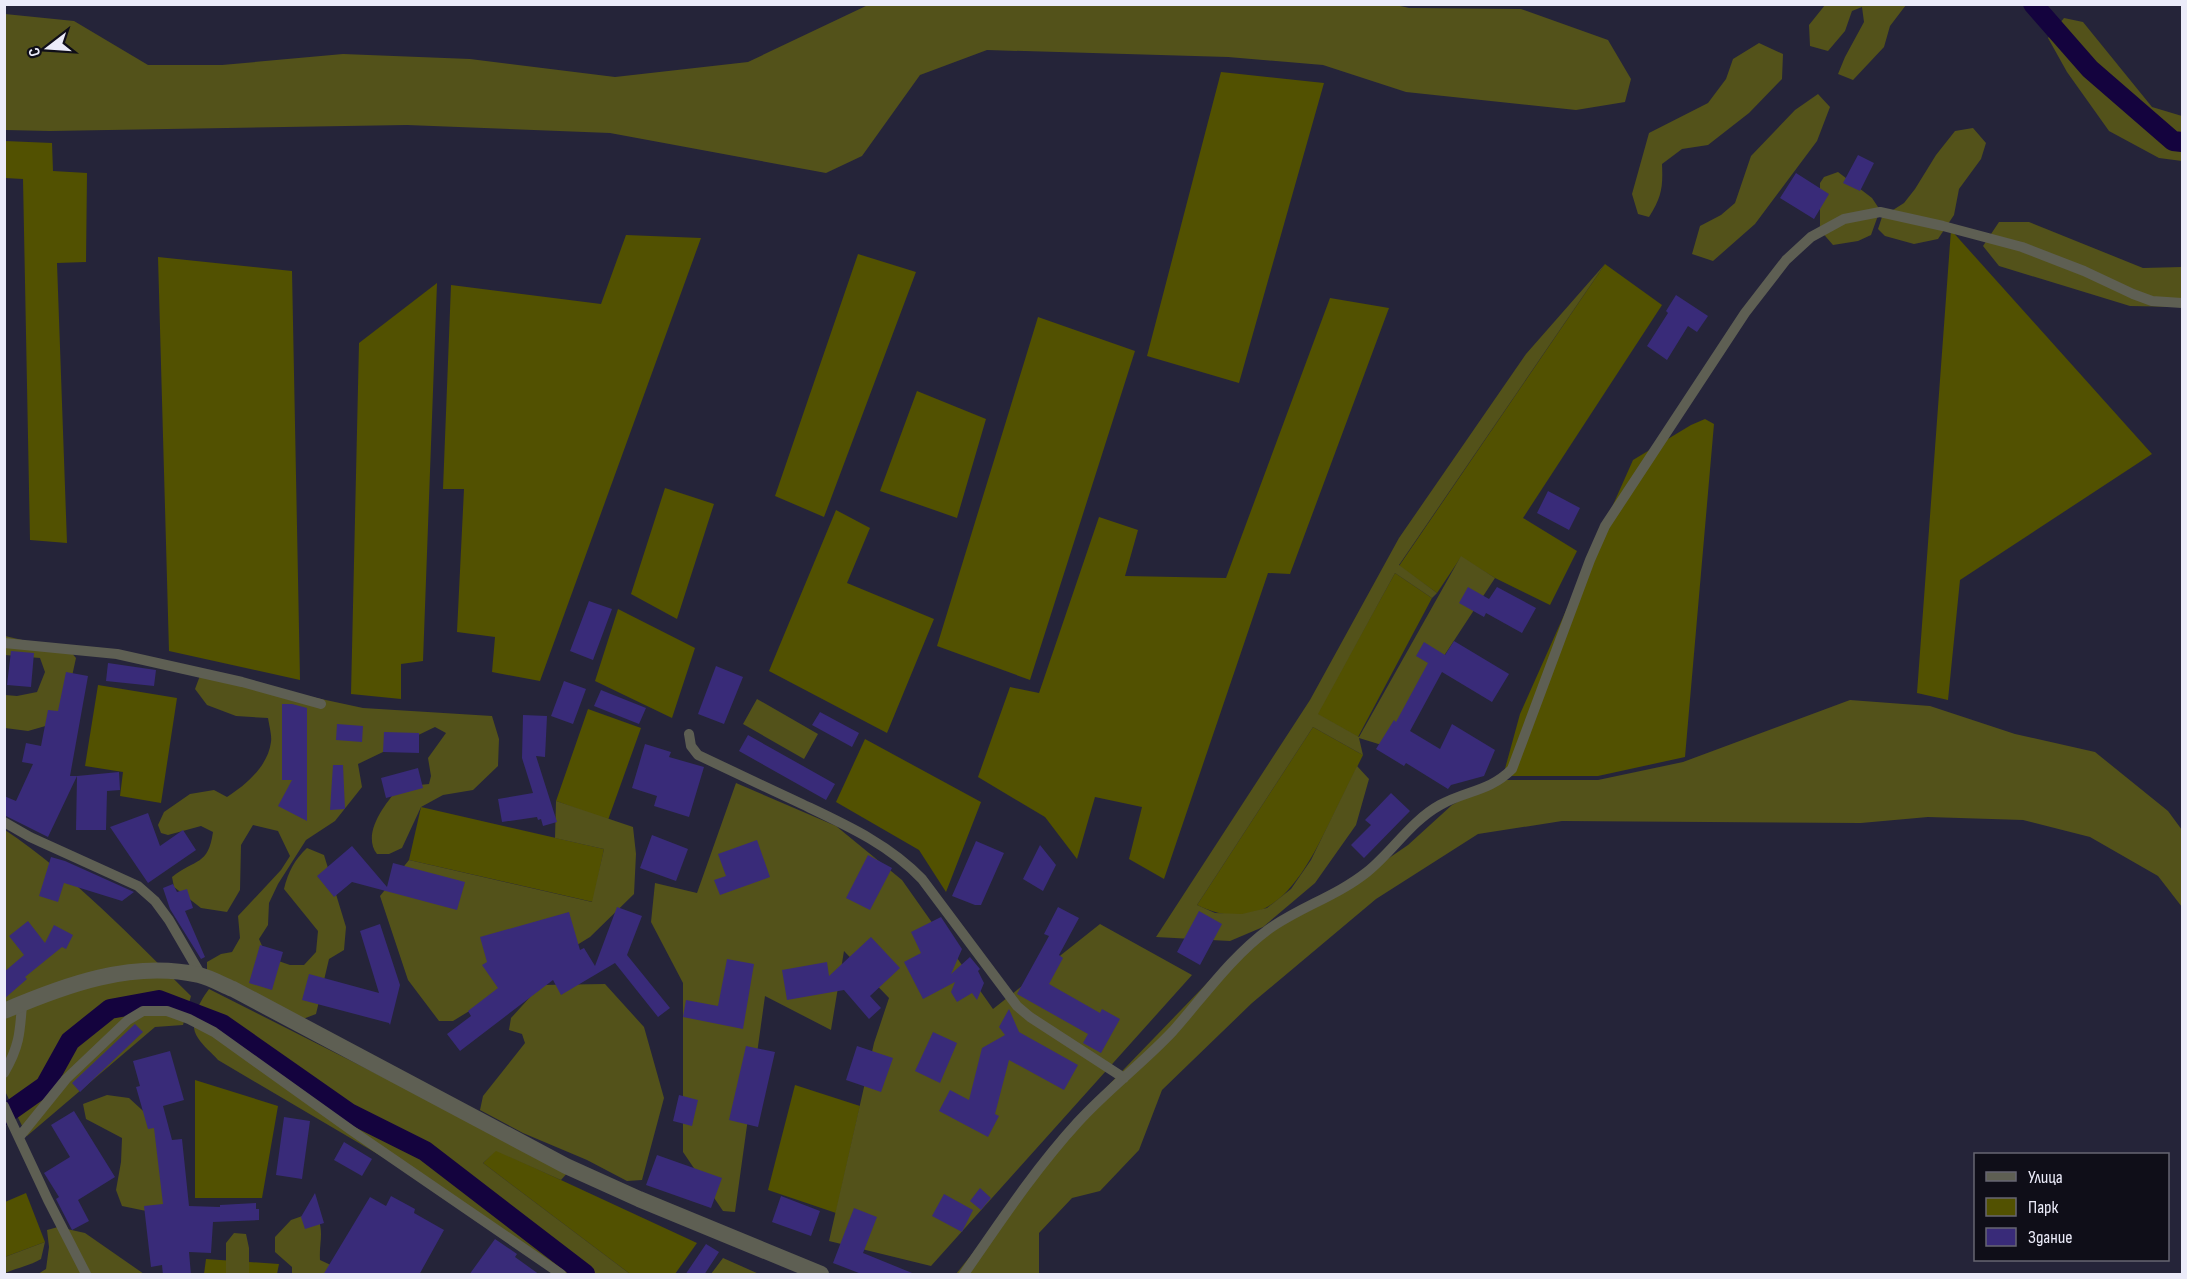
<svg xmlns="http://www.w3.org/2000/svg" width="2187" height="1279" font-family="'Sofia Sans Condensed',sans-serif">
<style>
.green{fill:#525101}
.forest{fill:#53521a}
.lines{fill:none;stroke-linecap:round;stroke-linejoin:round}
.canal{stroke:#14033e;stroke-width:20}
.building{fill:#392b79}
.service{stroke:#5e5f53;stroke-width:10}
.tertiary{stroke:#5e5f53;stroke-width:16}
</style>
<rect width="100%" height="100%" fill="#252439"/>
<!-- green -->
<path class="green" d="M1221 72 1324 83 1239 383 1147 356Z
M5 141 52 143 53 171 87 173 86 262 57 263 67 543 30 540 23 179 5 178Z
M1951 230 2152 454 1960 580 1948 700 1917 693Z
M626 235 701 238 540 681 492 672 495 637 457 632 464 489H443L451 285 601 304Z
M858 254 916 272 824 517 775 496Z
M158 257 292 271 300 680 169 651Z
M1605 264 1662 305 1523 518 1577 551 1550 605 1495 578 1461 557 1437 593 1399 566Z
M437 283 423 661 401 664V699L351 694 359 343Z
M1330 298 1389 308 1290 574 1268 573 1164 879 1129 859 1142 807 1095 797 1077 859 1045 817 978 777 1010 687 1039 693 1099 517 1138 530 1125 576 1226 578Z
M1038 317 1135 351 1030 680 937 646Z
M917 391 986 419 957 518 880 491Z
M1705 419 1714 424 1685 757 1598 776H1503L1520 714 1633 460 1691 425Z
M665 488 714 504 677 619 631 594Z
M836 510 870 528 847 583 934 619 887 733 769 671Z
M1395 573 1432 598 1358 737 1317 714Z
M618 609 695 648 672 718 595 681Z
M98 685 177 698 161 803 120 796 123 772 85 766Z
M588 709 641 728 608 820 556 801Z
M1313 727 1363 755C1352 777 1341 800 1330 822 1302 878 1270 940 1197 905Z
M865 739 981 802 946 892 919 850 836 802Z
M421 807 604 849 593 902 409 860Z
M195 1080 278 1106 262 1198H195Z
M795 1085 860 1106 836 1213 768 1190Z
M496 1150 697 1243 675 1274H630L483 1163Z
M26 1193 45 1242 5 1257V1202Z
M206 1259 279 1264 277 1274H204Z"/>
<!-- forest -->
<path class="forest" d="M1396 5 1409 8 1521 9 1608 40 1631 79 1625 102 1576 110 1406 92 1323 65 1228 57 987 50 920 75 862 156 826 173 610 133 407 125 50 131 5 130V14L74 21 148 65H222L343 54 470 59 615 77 748 62 868 5Z
M1825 5H1906L1890 26 1884 47 1853 80 1838 74 1845 57 1864 22 1862 7 1852 11 1845 31 1828 51 1810 46 1809 25Z
M2064 18 2083 22 2152 107 2182 116V161L2159 158 2109 131 2067 72 2048 38Z
M1759 43 1783 54 1782 79 1749 113 1708 145 1682 149 1662 164C1663 187 1662 196 1649 217L1638 214 1632 194 1649 133 1708 103 1726 79 1733 59Z
M1818 94 1830 107 1817 141 1755 224 1713 261 1692 254 1700 226 1721 215 1735 203 1751 156 1795 110Z
M1973 128 1986 143 1981 159 1959 189 1954 215 1938 239 1914 244 1885 236 1878 229 1882 217 1904 203 1915 189 1936 155 1955 131Z
M1838 172 1872 198 1880 210 1871 235 1858 241 1833 245 1820 230V183L1824 177Z
M1999 222H2029L2143 268 2182 267V307L2130 306 1999 266 1983 246Z
M1605 264 1399 565 1437 593 1432 598 1395 573 1318 714 1359 737 1461 556 1495 578 1385 746 1359 738 1363 755 1313 727 1197 905 1215 913 1242 914 1267 908 1291 889 1311 860 1357 766 1369 779 1356 825 1315 883 1263 927 1230 941 1156 937 1310 700 1399 538 1526 354Z
M5 636 70 651 76 658 69 690 56 723 28 731 5 728V695L17 696 37 692 45 672 40 658 5 655Z
M201 673 363 708 492 716 499 739 498 766 473 790 443 795 421 807 402 848 389 854H377C361 834 386 802 400 787L429 784 431 776 428 758 446 733 435 727 358 764 362 787 335 821 306 840 278 884 269 903 268 925 259 939 267 957 290 965H304L316 952 318 931 284 889C288 872 295 859 307 848L324 855 346 927 344 950 329 959 316 1014 303 1019 207 976V962L221 954 232 952 240 938 238 916 281 870 290 856 278 831 253 825 241 845 240 890 227 912 201 908 174 887 172 877C196 858 208 866 213 832L201 826 168 835 161 833 158 825 164 812 190 794 214 790 227 797C246 785 268 766 271 742 272 735 269 725 268 718L236 716 207 705 195 689Z
M757 699 818 734 804 759 743 724Z
M1850 700 1930 706 2015 734 2095 752 2168 811 2182 830V907L2158 876 2090 837 2023 820 1928 817 1861 823 1562 821 1478 834 1376 899 1252 1003 1162 1090 1139 1150 1100 1191 1072 1198 1039 1233V1274H956L1099 1095 1238 951 1338 893 1408 845 1452 805 1498 780H1598L1683 762Z
M736 783 836 826 902 880 993 1009 1100 924 1192 975 931 1266 829 1241 874 1043 889 998 844 951 831 1030 765 996 735 1212 723 1211 683 1152V983L651 922 655 883 697 893Z
M556 801 633 827 636 854 634 894 590 937 453 1021H439L408 980 380 896 409 860 592 902 604 849 555 838Z
M5 830C74 876 132 938 191 996L183 1025 155 1027 27 1136 5 1091 4 947 6 945 4 943Z
M605 984 644 1027 664 1098 642 1180 627 1181 587 1160 523 1133 480 1110 483 1096 525 1043 522 1034 509 1030 511 1018 541 985Z
M209 989 569 1171 561 1180 496 1151 483 1163 630 1274H556L403 1169 218 1060C212 1053 203 1046 198 1038 187 1023 200 1001 209 989Z
M107 1095 129 1098 153 1120 170 1154 163 1210 151 1212 122 1206 116 1190 121 1162 122 1138 86 1119 83 1104Z
M308 1214 318 1217C324 1235 319 1242 320 1260L350 1274H292V1267L275 1252V1237L291 1220Z
M58 1227 85 1233 144 1274H38L46 1269 49 1247 47 1230Z
M234 1233 246 1234 249 1248V1274H226V1243Z
M45 1242 41 1259C29 1266 17 1268 5 1273V1257Z
M723 1258 759 1274H711Z"/>
<g class="lines">
<!-- canal -->
<path class="canal" d="M2033 4 2090 69 2173 141 2182 142
M4 1115 45 1086 70 1041 110 1009 159 1000 222 1024 349 1113 425 1151 585 1274"/>
</g>
<!-- building -->
<path class="building" d="M1858 155 1874 163 1860 191 1843 183Z
M1796 173 1829 194 1814 219 1780 198Z
M1676 295 1708 316 1697 332 1688 326 1667 360 1647 346 1668 313 1666 311Z
M1548 491 1580 508 1569 530 1537 513Z
M1468 587 1489 599 1497 587 1536 608 1522 633 1486 613 1484 617 1459 603Z
M589 601 612 609 593 660 570 651Z
M1454 641 1509 674 1492 702 1442 672 1410 731 1440 749 1452 724 1495 750 1484 776 1451 785 1448 789 1406 763 1404 766 1376 749 1394 720 1396 722 1428 663 1416 656 1424 642 1445 655Z
M11 651 34 653 31 687 7 685Z
M108 663 156 670 154 686 106 681Z
M716 666 743 677 724 724 698 714Z
M66 672 88 676 70 776H77L48 837 4 815V796L16 801 33 764 22 762 26 743 41 746 48 710 58 711Z
M564 681 586 689 573 724 551 716Z
M601 690 646 708 639 724 594 706Z
M282 704H292L307 708V821L278 806 292 780H282Z
M820 712 859 733 852 747 812 725Z
M523 715 547 716 545 757 536 756 557 822 543 826 541 819 538 820 537 817 502 822 498 799 533 793 522 758Z
M337 724 363 726 362 742 336 740Z
M384 732 419 733V753L383 752Z
M748 735 835 784 826 800 739 751Z
M645 744 671 752 669 757 704 767 689 817 654 806 657 796 632 788Z
M333 765H343L345 809 330 810Z
M418 768 423 788 386 798 381 778Z
M119 772 120 790 107 791 106 830H76L77 776Z
M1391 793 1410 811 1364 858 1351 845 1371 825 1365 820Z
M148 813 160 846 183 830 196 850 148 883 110 827Z
M652 835 688 849 676 881 640 868Z
M757 840 770 877 720 895 714 880 726 876 718 854Z
M976 841 1004 853 981 905H975L952 896Z
M1040 845 1056 865 1043 891 1023 879Z
M352 846 387 887 393 863 465 882 457 910 352 882 334 897 317 876Z
M868 855 892 868 870 910 846 898Z
M51 857 65 861 134 892 122 901 64 883 58 902 39 896Z
M173 884 177 892 187 889 193 908 185 911 205 957 201 959 170 909 163 888Z
M617 907 642 916 627 955 670 1008 658 1017 615 963 561 995 553 980 460 1051 447 1034 471 1016 468 1011 498 988 482 965 487 962 480 937 569 912 580 950 584 948 595 966Z
M1058 907 1079 918 1059 955 1063 958 1049 984 1100 1013 1102 1009 1120 1019 1101 1053 1083 1043 1088 1034 1017 994 1049 936 1044 934Z
M1199 911 1222 924 1200 965 1177 952Z
M941 917 962 949 951 974 970 957 980 969 978 971 984 983 977 1000 972 993 957 1002 951 992 955 982 923 999 904 962 921 953 911 932Z
M28 921 45 943 54 925 73 935 66 949 62 947 25 977 27 979 4 999V972L24 955 9 936Z
M380 924 400 985 390 1025 389 1023 302 1000 309 974 379 993 360 931Z
M871 937 900 968 870 996 881 1008 869 1019 844 990 787 1000 782 970 827 962 829 976Z
M260 945 283 952 272 990 249 983Z
M727 959 754 964 743 1029 683 1017 686 1000 718 1006Z
M1009 1009 1019 1032 1078 1065 1064 1090 1009 1060 995 1114 999 1116 988 1137 939 1111 950 1090 969 1100 982 1048 1005 1035 999 1027Z
M135 1024 143 1032 80 1092 72 1083Z
M933 1032 957 1043 940 1083 915 1071Z
M746 1046 775 1052 758 1127 729 1120Z
M857 1046 893 1058 881 1092 846 1080Z
M170 1051 184 1100 163 1106 172 1140 182 1139 189 1206 220 1207V1205L256 1203V1209H259V1220L213 1222 211 1253 189 1252 191 1275H163L162 1265 151 1267 144 1206 163 1204 154 1128 148 1129 136 1087 140 1086 133 1061Z
M679 1095 698 1100 692 1126 673 1121Z
M74 1111 115 1177 78 1200 89 1221 72 1230 56 1199 59 1197 44 1173 70 1157 51 1125Z
M284 1117 310 1121 302 1179 276 1175Z
M344 1142 372 1159 362 1176 334 1160Z
M657 1155 722 1178 711 1208 646 1185Z
M980 1188 991 1198 981 1210 970 1201Z
M315 1193 324 1223 305 1229 301 1217Z
M944 1194 973 1210 962 1232 932 1216Z
M391 1196 415 1209 414 1213 444 1230 419 1275H323L370 1197 386 1206Z
M781 1196 820 1211 811 1236 772 1222Z
M854 1208 877 1217 863 1253 917 1275H864L833 1263Z
M495 1239 517 1254 515 1257 540 1275H469Z
M706 1244 719 1252 704 1275H685Z"/>
<g class="lines">
<!-- service -->
<path class="service" d="M4 643 117 654 242 682 321 704
M689 734 691 746 698 755C732 771 767 788 802 804 844 824 889 844 922 879L1017 1006 1030 1017 1124 1078
M4 822 30 837 138 886 155 901 169 920 201 975
M4 1073C19 1047 20 1034 22 1004
M4 1106 48 1200 86 1274
M20 1136 66 1079 128 1020 143 1011H167L189 1019 214 1032 351 1130 561 1274
M964 1274C1000 1222 1035 1169 1078 1122 1107 1090 1143 1063 1173 1031 1204 996 1231 957 1269 929 1300 907 1337 896 1367 872 1392 852 1411 821 1440 805 1467 790 1489 792 1512 769L1590 560 1605 526 1745 313 1786 260 1811 237 1844 219 1880 212 1943 226 2022 247 2084 271 2133 294 2152 301 2182 303"/>
<!-- tertiary -->
<path class="tertiary" d="M4 1011C65 985 132 960 199 975 211 978 223 985 233 989L566 1166 639 1199 821 1274"/>
</g>
<!-- border -->
<rect width="2187" height="1279" fill="none" stroke="#ebebf9" stroke-width="12"/>
<!-- legend -->
<rect x="1974" y="1153" width="195" height="108" fill="#0f0e18" stroke="#676672" stroke-width="1.5"/>
<rect x="1986" y="1172" width="30" height="9" fill="#5e5f53" stroke="#676672" stroke-width="1.5"/>
<text x="2028" y="1183" font-size="18" fill="#ebebf9">Улица</text>
<rect x="1986" y="1198" width="30" height="18" fill="#525101" stroke="#676672" stroke-width="1.5"/>
<text x="2028" y="1213" font-size="18" fill="#ebebf9">Парк</text>
<rect x="1986" y="1228" width="30" height="18" fill="#392b79" stroke="#676672" stroke-width="1.5"/>
<text x="2028" y="1243" font-size="18" fill="#ebebf9">Здание</text>
<!-- north arrow -->
<g transform="translate(48 48) rotate(253)" stroke="#0f0e18" stroke-width="4.5" paint-order="stroke">
<path d="M0-4.5L10 22L0 15L-10 22Z" fill="#ebebf9"/>
<text y="-9" font-size="16" font-weight="bold" text-anchor="middle" fill="#ebebf9">С</text>
</g>
</svg>
